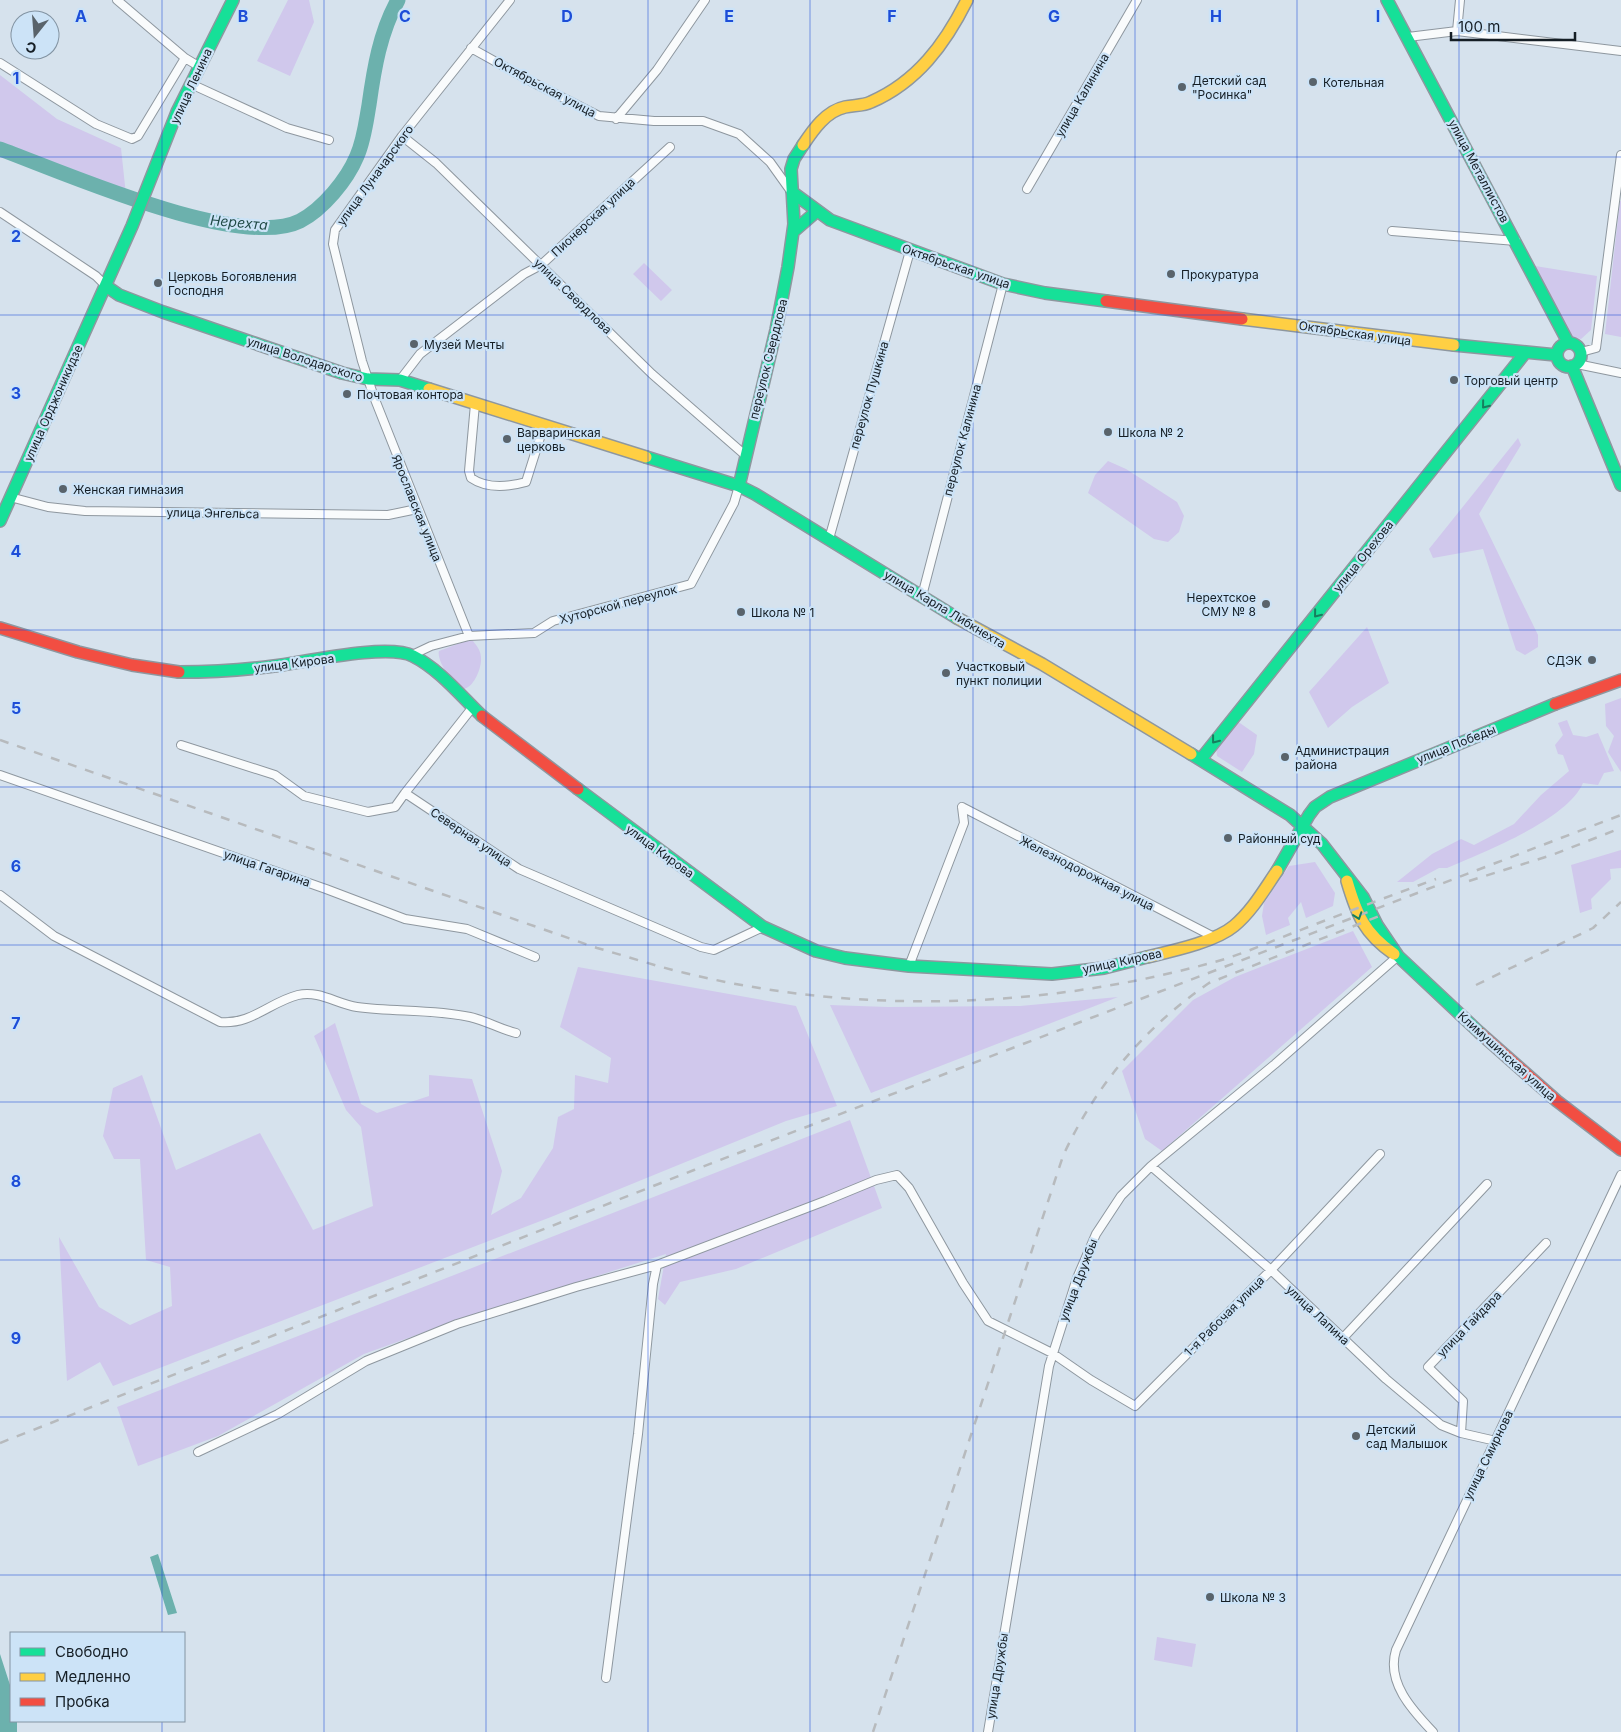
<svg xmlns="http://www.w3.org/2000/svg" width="1621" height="1732" font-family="Inter,sans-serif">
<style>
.green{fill:#d0c8ec}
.water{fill:#6cb1ad}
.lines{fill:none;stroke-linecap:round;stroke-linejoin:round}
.river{stroke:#6cb1ad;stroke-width:15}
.street-casing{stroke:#8e979f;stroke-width:10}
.fast-casing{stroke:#8e979f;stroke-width:14}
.slow-casing{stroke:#8e979f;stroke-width:14}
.jam-casing{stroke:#8e979f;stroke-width:14}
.street{stroke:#f9fbfc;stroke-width:8}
.fast{stroke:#16e098;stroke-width:11}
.slow{stroke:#ffcf43;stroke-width:11}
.jam{stroke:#f24e42;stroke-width:11}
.rail{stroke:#b7babd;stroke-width:2.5;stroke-dasharray:9 9;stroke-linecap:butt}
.oneway{stroke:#167f5e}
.grid{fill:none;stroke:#1d4ed8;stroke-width:1;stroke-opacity:0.55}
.poi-dot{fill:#59636b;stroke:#cce3f7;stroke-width:2}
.labels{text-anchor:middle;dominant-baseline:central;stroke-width:4.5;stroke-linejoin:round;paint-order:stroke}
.poi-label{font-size:12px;fill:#151e25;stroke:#cce3f7;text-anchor:start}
.street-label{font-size:12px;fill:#151e25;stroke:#cce3f7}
.water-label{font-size:14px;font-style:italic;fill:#1f4945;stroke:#cce3f7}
.grid-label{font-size:16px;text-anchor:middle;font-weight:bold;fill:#1d4ed8;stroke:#cce3f7;stroke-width:4.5;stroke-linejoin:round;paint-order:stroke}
</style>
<rect width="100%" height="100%" fill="#d6e2ed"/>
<!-- green -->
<path class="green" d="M288 0H309L314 22 290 76 257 61Z
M0 75 57 119 121 148 126 195 0 149Z
M1620 201H1621V337L1605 334Z
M644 263 672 290 661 301 633 274Z
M1529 265 1597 276 1591 330 1581 339 1567 336Z
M1518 438 1521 445 1479 514 1538 635V647L1525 655 1516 650 1483 549 1433 558 1429 549Z
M1108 461 1126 469 1177 502 1184 516 1179 532 1168 542 1154 539 1088 493 1095 475Z
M1367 627 1389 683 1352 707 1328 728 1309 692Z
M468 640 473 641C477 646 481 651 481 658 482 668 473 690 462 689 454 688 436 660 439 651Z
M1621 698V772L1608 752 1614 736 1606 726 1605 704Z
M1567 720 1573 735 1586 737 1598 733 1614 771 1604 773 1598 785 1583 783C1567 820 1484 852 1447 868H1439L1413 882H1397L1432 854 1461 839 1474 845 1514 824 1541 795 1569 771 1563 755 1558 754 1555 745 1563 735 1558 723Z
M1237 721 1257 735 1254 754 1242 772 1217 756 1216 747Z
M1621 850V868L1610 869 1611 879 1591 899 1592 909 1580 913 1571 865Z
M1315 862 1335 893 1333 906 1306 918 1301 902 1288 918 1290 925 1266 935 1262 916 1264 903 1289 866Z
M1353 931 1372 967 1162 1151 1145 1139 1122 1071 1193 1000 1235 977Z
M578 967 796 1006 837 1106 786 1121 551 1217 113 1386 100 1362 67 1381 59 1237 99 1307 130 1325 172 1306 170 1267 146 1260 140 1159H114L103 1136 113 1088 142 1075 176 1170 260 1133 313 1230 373 1206 361 1127 346 1110 314 1036 335 1023 361 1104 377 1113 429 1096V1075L472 1079 502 1171 491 1215 521 1198 553 1148 558 1117 574 1109 575 1075 608 1083 611 1058 560 1027Z
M1118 997 871 1093 830 1005 888 1007 1020 1006Z
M850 1120 882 1208 736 1269 680 1282 665 1305 658 1299 666 1254 458 1320 364 1354 218 1436 138 1466 117 1407Z
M1157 1637 1196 1644 1192 1667 1154 1660Z"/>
<!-- water -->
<path class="water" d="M158 1554 177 1613 168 1615 150 1557Z
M0 1654 11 1688V1721H17V1732H0Z"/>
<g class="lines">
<!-- river -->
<path class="river" d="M0 149C63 172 240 251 300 221 323 209 347 180 357 156 364 140 366 122 369 105 374 69 380 32 398 0"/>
<!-- street casing -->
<g class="street-casing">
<path id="street" d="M117 0 185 58 200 67
M1457 31 1460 0
M1408 37 1457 31 1621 51
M471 48 532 82 599 116 654 121H703L739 134 770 162 790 190
M0 63 96 124 132 139 138 136 185 58
M191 84 287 128 329 140
M616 119 657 70 705 0
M402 136 436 163 652 374 745 455
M1027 189 1137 0
M0 212 96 276 106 286
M1392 231 1516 241
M1581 352 1596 348 1621 155
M1577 364 1621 373
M400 380 420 354 524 274 541 265 670 147
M475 404 469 471 471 478C487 489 508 487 526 482L544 425
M10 497 48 507 85 511 388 515 417 509
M829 539 910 251
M922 596 1003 284
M469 636 374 397 362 361 333 244 335 230 402 136 510 0
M412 655 431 646 469 636 534 633 553 621 691 584 734 503 739 486
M181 745 275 775 304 796 368 812 395 807 405 793 519 869 701 947 714 950 763 927
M0 775 326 889 405 919 467 929 535 957
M405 793 472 708
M962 807 1214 937
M0 895 54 936 220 1022C251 1025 270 1002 298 995 319 990 337 1004 357 1007 394 1012 433 1009 470 1017 487 1021 500 1029 516 1033
M909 966 964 823 962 807
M1151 1166 1271 1270 1386 1379 1441 1425 1461 1433 1496 1441
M1343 1338 1487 1184
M1461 1433 1463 1401 1428 1367 1546 1243
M198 1452 278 1414 366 1361 457 1324 576 1287 657 1265 825 1201 876 1180 897 1175 909 1188 963 1283 988 1321 1052 1353 1091 1380 1135 1406 1271 1270 1380 1154
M606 1678 638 1434 653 1284 657 1265
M988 1732 1049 1366 1077 1278 1096 1234 1121 1196 1151 1166 1275 1064 1398 956
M1433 1732C1412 1710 1386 1682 1396 1650L1621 1175"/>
</g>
<!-- fast casing -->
<g class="fast-casing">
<path id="fast" d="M1387 0 1568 342
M792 192 830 220 1003 284 1045 293 1106 301
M794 231 817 211
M106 286 119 295 163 312 342 373 368 379 400 380 429 389
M1557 355a12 12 0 1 1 24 0a12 12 0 1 1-24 0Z
M1454 345 1556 355
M1572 366 1621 485
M646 457 739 486 755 494 957 618
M739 486 776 330 788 267 794 224 791 169 794 159 803 145
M0 521 132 226 177 112 233 0
M179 672C211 672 243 670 274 666 305 662 388 643 413 656 439 669 461 696 482 716
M1191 754 1290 815 1322 844 1363 897 1377 925 1398 956 1480 1033
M1201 759 1525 353
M578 789 763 927 816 951 845 958 909 966 1052 974 1104 968 1147 957
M1277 871 1309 815 1315 807 1330 797 1555 704"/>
</g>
<!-- slow casing -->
<g class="slow-casing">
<path id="slow" d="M803 145C813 130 826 111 845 107 854 105 863 106 871 102 917 82 945 44 967 0
M1242 319 1454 345
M429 389 646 457
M957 618 1042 664 1191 754
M1347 881C1357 915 1364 933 1394 954
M1147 957C1172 951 1215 942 1234 926 1252 911 1264 890 1277 871"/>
</g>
<!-- jam casing -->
<g class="jam-casing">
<path id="jam" d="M1106 301 1242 319
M0 628 78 652 132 665 179 672
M1555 704 1621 680
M482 716 578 789
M1480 1033 1557 1101 1621 1150"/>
</g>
<!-- street -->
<use href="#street" class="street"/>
<!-- fast -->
<use href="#fast" class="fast"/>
<!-- slow -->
<use href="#slow" class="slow"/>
<!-- jam -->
<use href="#jam" class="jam"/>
<!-- rail -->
<path class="rail" d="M0 740 597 948C626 956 655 966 685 973 861 1016 1051 1009 1225 959 1250 951 1274 940 1298 931 1344 913 1390 896 1436 879
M1469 881 1552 855 1621 828
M1476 985 1593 928 1621 902
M0 1443 694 1170 1621 815
M873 1732 1063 1156C1095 1086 1145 1027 1209 983L1382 915"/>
</g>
<!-- one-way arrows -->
<defs><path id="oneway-chevron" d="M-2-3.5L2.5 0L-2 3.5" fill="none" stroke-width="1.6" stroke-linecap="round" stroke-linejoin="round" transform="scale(1.25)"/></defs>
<g class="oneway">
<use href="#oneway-chevron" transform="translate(1485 405) rotate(129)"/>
<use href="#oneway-chevron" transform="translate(1317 614) rotate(129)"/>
<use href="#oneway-chevron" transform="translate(1215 740) rotate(128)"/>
<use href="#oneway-chevron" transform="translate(1358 916) rotate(71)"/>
</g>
<!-- grid -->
<path class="grid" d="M162 0V1633M324 0V1732M486 0V1732M648 0V1732M810 0V1732M973 0V1732M1135 0V1732M1297 0V1732M1459 0V1732M0 157H1621M0 315H1621M0 472H1621M0 630H1621M0 787H1621M0 945H1621M0 1102H1621M0 1260H1621M0 1417H1621M0 1575H1621M162 1721V1732"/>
<!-- markers -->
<g class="poi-dot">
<circle cx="1313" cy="82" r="5"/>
<circle cx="1182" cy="87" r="5"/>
<circle cx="1171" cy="274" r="5"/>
<circle cx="158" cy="283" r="5"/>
<circle cx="414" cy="344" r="5"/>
<circle cx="1454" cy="380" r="5"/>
<circle cx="347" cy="394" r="5"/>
<circle cx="1108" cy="432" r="5"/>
<circle cx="507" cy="439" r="5"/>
<circle cx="63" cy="489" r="5"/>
<circle cx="1266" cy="604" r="5"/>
<circle cx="741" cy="612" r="5"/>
<circle cx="1592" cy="660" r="5"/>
<circle cx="946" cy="673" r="5"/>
<circle cx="1285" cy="757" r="5"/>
<circle cx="1228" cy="838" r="5"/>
<circle cx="1356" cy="1436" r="5"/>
<circle cx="1210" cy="1597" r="5"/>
</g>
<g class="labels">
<!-- poi labels -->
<g class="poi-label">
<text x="1192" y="80">Детский сад<tspan x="1192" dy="14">"Росинка"</tspan></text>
<text x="1323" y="82">Котельная</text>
<text x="1181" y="274">Прокуратура</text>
<text x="168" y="276">Церковь Богоявления<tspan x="168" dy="14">Господня</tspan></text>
<text x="424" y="344">Музей Мечты</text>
<text x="1464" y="380">Торговый центр</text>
<text x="357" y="394">Почтовая контора</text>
<text x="517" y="432">Варваринская<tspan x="517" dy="14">церковь</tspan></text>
<text x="1118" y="432">Школа № 2</text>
<text x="73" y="489">Женская гимназия</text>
<text x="1256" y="597" text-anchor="end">Нерехтское<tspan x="1256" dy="14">СМУ № 8</tspan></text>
<text x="751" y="612">Школа № 1</text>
<text x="1582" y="660" text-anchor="end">СДЭК</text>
<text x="956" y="666">Участковый<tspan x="956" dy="14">пункт полиции</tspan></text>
<text x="1295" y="750">Администрация<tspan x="1295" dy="14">района</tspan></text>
<text x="1238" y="838">Районный суд</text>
<text x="1366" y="1429">Детский<tspan x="1366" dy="14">сад Малышок</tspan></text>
<text x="1220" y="1597">Школа № 3</text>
</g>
<!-- street labels -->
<g class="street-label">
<text transform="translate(191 86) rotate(-65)">улица Ленина</text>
<text transform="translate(545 87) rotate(28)">Октябрьская улица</text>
<text transform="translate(1082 95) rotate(-60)">улица Калинина</text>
<text transform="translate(1479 171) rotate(62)">улица Металлистов</text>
<text transform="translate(375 175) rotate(-54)">улица Луначарского</text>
<text transform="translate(593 217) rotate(-43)">Пионерская улица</text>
<text transform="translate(956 266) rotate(19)">Октябрьская улица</text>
<text transform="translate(573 296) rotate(44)">улица Свердлова</text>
<text transform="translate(1355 333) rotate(8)">Октябрьская улица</text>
<text transform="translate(305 359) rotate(18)">улица Володарского</text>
<text transform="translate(768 359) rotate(-76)">переулок Свердлова</text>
<text transform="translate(869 395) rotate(-74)">переулок Пушкина</text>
<text transform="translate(53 403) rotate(-66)">улица Орджоникидзе</text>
<text transform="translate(962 440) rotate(-75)">переулок Калинина</text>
<text transform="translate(417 508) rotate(68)">Ярославская улица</text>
<text transform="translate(213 513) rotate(1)">улица Энгельса</text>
<text transform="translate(1363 556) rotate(-51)">улица Орехова</text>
<text transform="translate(618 604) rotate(-15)">Хуторской переулок</text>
<text transform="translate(945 609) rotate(31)">улица Карла Либкнехта</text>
<text transform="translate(294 663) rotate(-7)">улица Кирова</text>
<text transform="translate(1456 744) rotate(-22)">улица Победы</text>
<text transform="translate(471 837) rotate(34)">Северная улица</text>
<text transform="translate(660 851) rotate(36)">улица Кирова</text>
<text transform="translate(267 868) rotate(19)">улица Гагарина</text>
<text transform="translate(1087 873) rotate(27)">Железнодорожная улица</text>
<text transform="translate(1122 961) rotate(-12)">улица Кирова</text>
<text transform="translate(1507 1056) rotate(42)">Климушинская улица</text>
<text transform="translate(1078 1280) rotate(-69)">улица Дружбы</text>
<text transform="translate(1318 1315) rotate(43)">улица Лапина</text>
<text transform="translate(1224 1316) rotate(-45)">1-я Рабочая улица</text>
<text transform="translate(1469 1324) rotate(-46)">улица Гайдара</text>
<text transform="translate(1488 1455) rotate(-64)">улица Смирнова</text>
<text transform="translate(997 1676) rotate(-81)">улица Дружбы</text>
</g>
<!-- water labels -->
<g class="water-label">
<text transform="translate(239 222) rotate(5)">Нерехта</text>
</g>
</g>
<g class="grid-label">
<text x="81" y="22">A</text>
<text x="243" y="22">B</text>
<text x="405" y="22">C</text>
<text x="567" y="22">D</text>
<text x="729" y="22">E</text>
<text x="892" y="22">F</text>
<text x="1054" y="22">G</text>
<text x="1216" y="22">H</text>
<text x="1378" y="22">I</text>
<text x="16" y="84">1</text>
<text x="16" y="242">2</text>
<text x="16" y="399">3</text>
<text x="16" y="557">4</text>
<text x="16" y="714">5</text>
<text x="16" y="872">6</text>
<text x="16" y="1029">7</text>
<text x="16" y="1187">8</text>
<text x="16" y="1344">9</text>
</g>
<!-- legend -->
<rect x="10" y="1632" width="175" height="90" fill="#cce3f7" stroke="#8394a3"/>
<rect x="20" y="1648" width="25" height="8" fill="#16e098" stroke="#8394a3"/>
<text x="55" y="1657" font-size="15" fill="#151e25">Свободно</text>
<rect x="20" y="1673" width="25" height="8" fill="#ffcf43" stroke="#8394a3"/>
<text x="55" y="1682" font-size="15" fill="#151e25">Медленно</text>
<rect x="20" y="1698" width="25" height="8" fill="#f24e42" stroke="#8394a3"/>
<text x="55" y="1707" font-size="15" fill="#151e25">Пробка</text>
<!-- north arrow -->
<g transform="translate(35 35) rotate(197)"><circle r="24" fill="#cce3f7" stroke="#8394a3"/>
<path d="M0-4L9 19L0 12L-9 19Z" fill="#59636b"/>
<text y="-8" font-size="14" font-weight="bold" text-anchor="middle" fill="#151e25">С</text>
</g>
<!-- scale -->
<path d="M1451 32v8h124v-8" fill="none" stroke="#151e25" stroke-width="2.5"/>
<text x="1458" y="32" font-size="15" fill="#151e25" stroke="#cce3f7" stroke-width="4" paint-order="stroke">100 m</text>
</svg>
